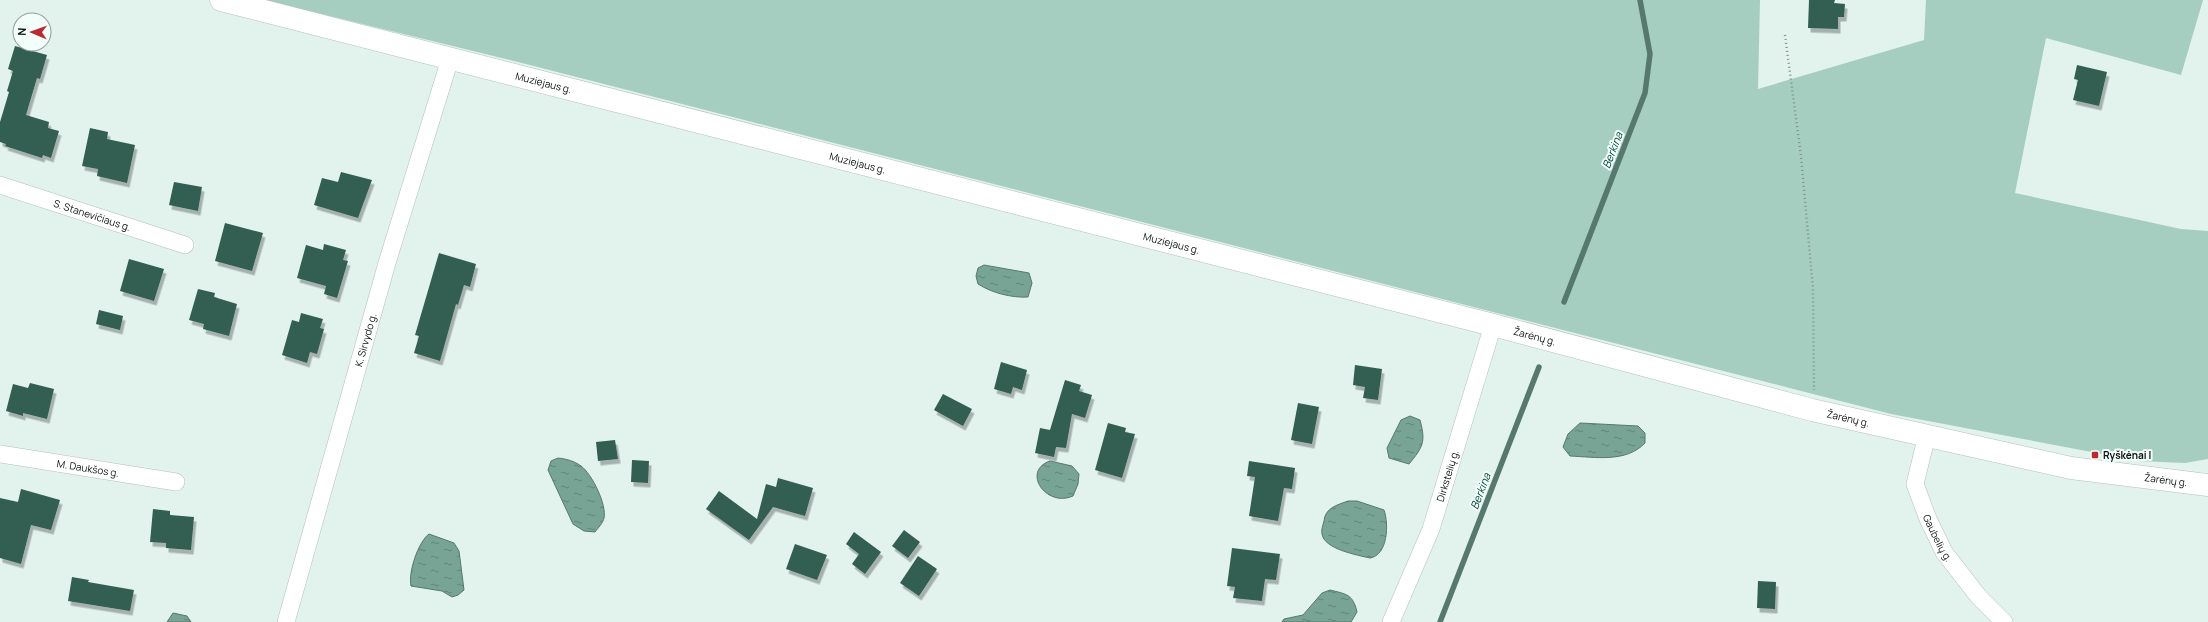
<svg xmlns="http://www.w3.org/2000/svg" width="2208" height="622" font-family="Manrope,sans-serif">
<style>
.green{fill:#a5cec0}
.water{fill:url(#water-ripples);stroke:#57786d}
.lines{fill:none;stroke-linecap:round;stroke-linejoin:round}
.stream{stroke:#57786d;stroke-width:5.5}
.building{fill:#335e51;filter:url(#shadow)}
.minor-casing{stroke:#b2c1bc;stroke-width:18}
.secondary-casing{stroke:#b2c1bc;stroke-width:23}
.path{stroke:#848f8b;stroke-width:2.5;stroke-dasharray:1 3;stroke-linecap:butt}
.minor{stroke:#fff;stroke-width:17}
.secondary{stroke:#fff;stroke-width:22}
.poi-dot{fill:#ba2a35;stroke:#f2fefa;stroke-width:1.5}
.labels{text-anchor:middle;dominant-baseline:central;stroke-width:4;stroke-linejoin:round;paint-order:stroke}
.street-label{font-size:10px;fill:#0d1311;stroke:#f2fefa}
.poi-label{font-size:10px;font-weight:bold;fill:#0d1311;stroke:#f2fefa;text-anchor:start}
.water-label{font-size:11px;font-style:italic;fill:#044738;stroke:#f2fefa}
</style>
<defs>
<pattern id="water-ripples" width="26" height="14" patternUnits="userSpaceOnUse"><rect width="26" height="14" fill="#77a495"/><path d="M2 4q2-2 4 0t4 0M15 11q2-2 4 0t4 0" fill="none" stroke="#608478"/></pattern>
<filter id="shadow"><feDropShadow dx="2.5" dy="4.5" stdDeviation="0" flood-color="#0004"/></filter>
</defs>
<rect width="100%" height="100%" fill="#e2f2ec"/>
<!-- green -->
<path class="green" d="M264 0H1760L1758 89 1924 40 1926 0H2203L2181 75 2046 38 2015 193 2181 229 2208 231V459L2185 463 2139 461 1891 414 518 62Z"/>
<!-- water -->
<path class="water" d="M984 265 1029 273 1032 283 1028 297C1012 298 992 293 978 284L976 276 978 268Z
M1410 416 1420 420C1426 442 1423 447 1409 464L1389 458 1387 448 1401 420Z
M1580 423 1638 426 1645 433V443C1626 463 1595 457 1570 456L1563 447 1568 434Z
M558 458C567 459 574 461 581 466 592 474 607 505 604 518 603 523 598 528 595 532L584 531 573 524 548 470 551 461Z
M1050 461 1072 466 1079 474 1078 484 1073 496C1046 508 1021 471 1050 461Z
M1348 501H1357L1384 510C1389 524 1388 555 1370 558 1357 555 1324 549 1322 534 1321 530 1323 525 1324 521 1325 508 1337 505 1348 501Z
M429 534 454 543 459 551 464 590 458 595 452 597 442 591 411 586C408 573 418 542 429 534Z
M1330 590C1346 594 1353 594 1357 612L1351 622H1282L1284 619 1303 615 1322 593Z
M173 613 187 616 191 622H167Z"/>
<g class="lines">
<!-- stream -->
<path class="stream" d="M1564 302 1645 93 1650 54 1640 0
M1440 622 1539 367"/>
</g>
<!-- building -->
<path class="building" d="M1809 0H1835L1834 3 1845 4 1844 17H1838V29L1808 28Z
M15 46 47 55 40 79 37 78 26 115 49 122 48 128 59 131 51 158 43 155 42 158 5 146 6 144 0 142V122L9 92 7 91 13 71 8 69Z
M2077 65 2107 72 2099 106 2073 100 2078 80 2074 79Z
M90 128 108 132 107 139 135 145 127 183 97 176 98 169 82 166Z
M341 172 372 180 358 218 314 205 322 178 338 182Z
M174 182 202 187 198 211 169 205Z
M225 223 263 233 252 271 215 261Z
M324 244 346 250 343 260 348 261 337 298 324 294 326 286 297 278 306 245 323 250Z
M439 253 476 264 470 287 464 285 458 305 456 304 440 361 414 353 419 336 415 335Z
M129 259 164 269 154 301 120 291Z
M198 289 215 293 214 297 237 304 229 336 203 329 204 324 189 320Z
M99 310 123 316 120 330 96 324Z
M301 313 323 319 320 328 324 329 317 354 310 352 307 363 282 355 292 320 299 322Z
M1001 362 1027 370 1022 390 1013 387 1011 394 994 389Z
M1355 365 1382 369 1378 400 1363 398 1365 387 1353 385Z
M1065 380 1081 385 1079 391 1092 395 1085 418 1072 414 1066 448 1056 447 1054 457 1035 453 1040 428 1050 430Z
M30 383 54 389 47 419 23 413V416L6 411 13 384 28 388Z
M943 394 972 409 963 426 934 410Z
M1298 403 1319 407 1312 444 1291 440Z
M1108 423 1126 428 1125 432 1135 434 1122 478 1095 470Z
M615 440 618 459 598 461 596 442Z
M632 460 649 461 648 483 631 482Z
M1249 461 1295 468 1292 489 1284 488 1278 521 1249 516 1255 477 1247 476Z
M778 478 813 488 805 516 773 507 749 540 706 509 719 491 757 519 766 484 776 487Z
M21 489 60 500 51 530 31 525 21 564 0 558V498L18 502Z
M153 509 170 511V515L194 517 191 550 166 548V543L150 542Z
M904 530 920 542 908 558 892 546Z
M854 532 881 552 865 574 852 564 859 554 846 544Z
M795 544 827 555 817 580 786 569Z
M1232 548 1280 554 1276 580 1265 579 1262 601 1233 598 1235 587 1227 586Z
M918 556 937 569 919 596 900 583Z
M72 577 89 580 88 582 134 590 130 611 68 601Z
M1758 581 1776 582 1775 609 1757 608Z"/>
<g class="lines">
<!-- minor casing -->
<g class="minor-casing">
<g id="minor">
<path id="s1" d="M0 185 185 245"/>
<path id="s2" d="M1927 435 1915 484 1928 519 1944 552 1978 596 2004 622"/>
<path id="s3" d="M0 454 176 482"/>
<path id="s4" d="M286 622 387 263 450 59"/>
<path id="s5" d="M1391 622 1431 529 1493 325"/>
</g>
</g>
<!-- secondary casing -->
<g class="secondary-casing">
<g id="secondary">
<path id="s6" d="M221 0 1493 325 1812 410 2071 468 2208 485"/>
</g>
</g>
<!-- path -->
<path class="path" d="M1785 35 1801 156 1813 289 1814 390"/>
<!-- minor -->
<use href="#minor" class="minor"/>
<!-- secondary -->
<use href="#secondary" class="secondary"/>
</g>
<!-- markers -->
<rect class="poi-dot" x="2091" y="451" width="8" height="8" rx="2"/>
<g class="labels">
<!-- street labels -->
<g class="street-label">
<text stroke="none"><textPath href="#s6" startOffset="333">Muziejaus g.</textPath></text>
<text stroke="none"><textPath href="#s6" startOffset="657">Muziejaus g.</textPath></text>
<text stroke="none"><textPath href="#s1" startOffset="97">S. Stanevičiaus g.</textPath></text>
<text stroke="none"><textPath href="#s6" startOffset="981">Muziejaus g.</textPath></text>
<text stroke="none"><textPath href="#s6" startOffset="1356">Žarėnų g.</textPath></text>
<text stroke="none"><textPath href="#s4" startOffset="293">K. Sirvydo g.</textPath></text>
<text stroke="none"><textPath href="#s6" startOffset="1680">Žarėnų g.</textPath></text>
<text stroke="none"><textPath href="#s3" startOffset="89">M. Daukšos g.</textPath></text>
<text stroke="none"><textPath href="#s5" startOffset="157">Dirkstelių g.</textPath></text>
<text stroke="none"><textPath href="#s6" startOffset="2004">Žarėnų g.</textPath></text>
<text stroke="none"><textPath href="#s2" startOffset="109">Gaubelių g.</textPath></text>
</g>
<!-- poi labels -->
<g class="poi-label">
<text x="2103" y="455">Ryškėnai I</text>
</g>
<!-- water labels -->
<g class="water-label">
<text transform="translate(1612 150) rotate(-69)">Berkina</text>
<text transform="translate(1480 491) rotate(-69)">Berkina</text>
</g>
</g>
<!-- north arrow -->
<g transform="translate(32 32) rotate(272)"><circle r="19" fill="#f2fefa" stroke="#96a09d"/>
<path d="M0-3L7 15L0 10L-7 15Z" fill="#ba2a35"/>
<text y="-6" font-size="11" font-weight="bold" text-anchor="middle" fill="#0d1311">N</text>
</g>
</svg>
